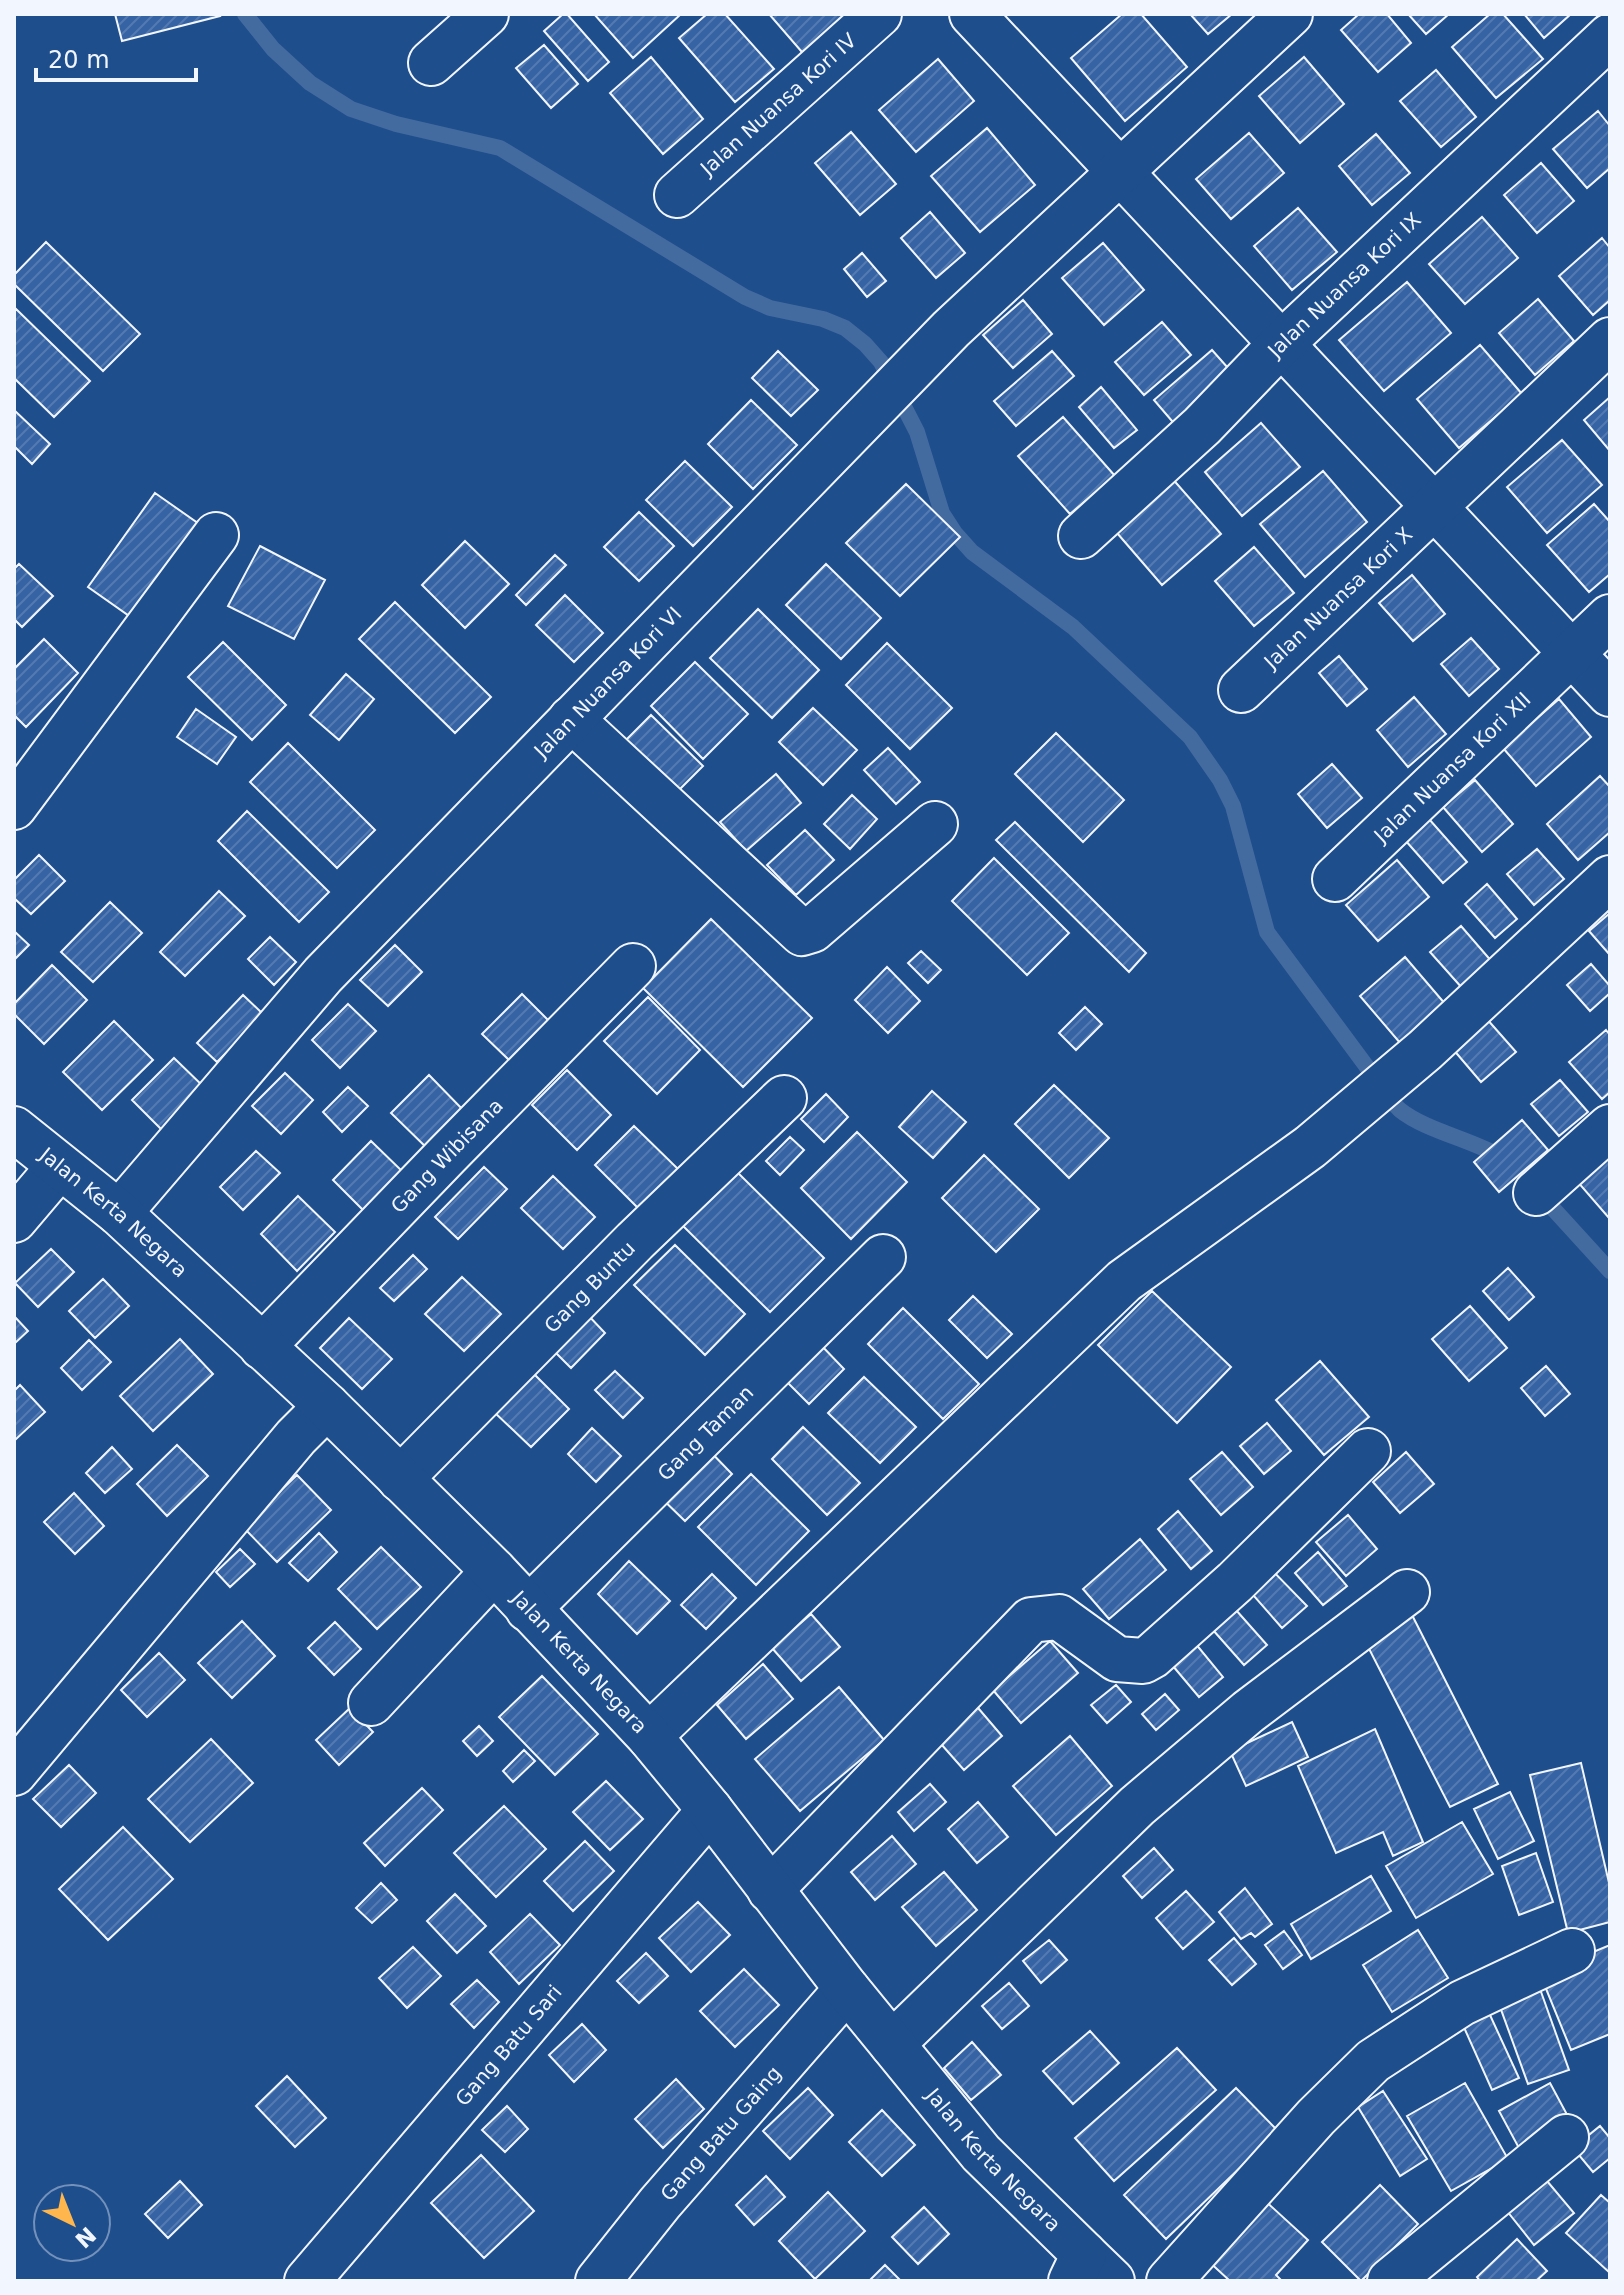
<svg xmlns="http://www.w3.org/2000/svg" width="1624" height="2295" font-family="'DejaVu Sans',sans-serif">
<style>
.lines{fill:none;stroke-linecap:round;stroke-linejoin:round}
.stream{stroke:#446ba0;stroke-width:16}
.building{fill:url(#building-hatch);stroke:#f2f6ff;stroke-width:2}
.minor-casing{stroke:#f2f6ff;stroke-width:48}
.tertiary-casing{stroke:#f2f6ff;stroke-width:48}
.minor{stroke:#1f4e8c;stroke-width:44}
.tertiary{stroke:#1f4e8c;stroke-width:44}
.labels{text-anchor:middle;dominant-baseline:central;stroke-width:6;stroke-linejoin:round;paint-order:stroke}
.street-label{font-size:20px;fill:#f2f6ff;stroke:#1f4e8c}
</style>
<defs>
<pattern id="building-hatch" width="6" height="6" patternUnits="userSpaceOnUse" patternTransform="scale(2)"><rect width="6" height="6" fill="#3563a3"/><path d="M-1 1l2-2M0 6l6-6M5 7l2-2" fill="none" stroke="#537ab1"/></pattern>
</defs>
<rect width="100%" height="100%" fill="#1f4e8c"/>
<g class="lines">
<!-- stream -->
<path class="stream" d="M245 14 273 49 310 83 351 109 396 124 500 148 745 297 770 308 823 319 845 328 865 344 881 362 917 432 942 513 955 533 972 552 1073 627 1190 737 1220 780 1233 806 1267 932 1384 1090C1389 1096 1394 1105 1400 1110 1426 1131 1474 1140 1505 1159
M1538 1192 1610 1271"/>
</g>
<!-- building -->
<path class="building" d="M115 14H219L220 16 122 41Z
M563 14H567L609 62 588 81 544 31Z
M594 14H681L633 58Z
M707 14H725L774 69 735 102 679 38Z
M769 14H860L808 59Z
M1122 14H1141L1187 67 1125 121 1071 58Z
M1190 14H1232L1208 34Z
M1359 14H1387L1411 43 1378 72 1341 30Z
M1408 14H1449L1426 34Z
M1490 14H1503L1543 59 1496 98 1452 47Z
M1524 14H1571L1544 38Z
M544 45 578 84 551 108 516 68Z
M651 57 703 119 663 154 610 93Z
M1304 57 1344 104 1300 143 1259 96Z
M938 59 974 101 916 152 879 110Z
M1436 70 1476 117 1441 147 1400 101Z
M1598 111 1610 126V168L1587 188 1553 149Z
M987 128 1035 185 980 232 931 176Z
M851 132 896 184 860 215 815 163Z
M1249 133 1284 173 1231 219 1196 179Z
M1376 134 1410 173 1372 205 1339 166Z
M1541 163 1574 201 1537 233 1504 195Z
M1298 208 1337 252 1292 290 1254 246Z
M930 212 965 253 936 278 901 238Z
M1482 217 1518 258 1465 304 1429 264Z
M1602 238 1610 248V300L1593 315 1559 276Z
M46 242 140 334 103 371 14 284V275Z
M1103 243 1144 290 1104 325 1062 278Z
M862 253 886 281 867 297 844 269Z
M1407 282 1451 333 1384 391 1339 340Z
M1538 299 1574 341 1535 375 1499 333Z
M1023 300 1052 334 1013 368 983 335Z
M15 308 90 381 54 417 14 378Z
M1162 322 1191 355 1144 395 1115 362Z
M1480 345 1522 394 1459 448 1417 399Z
M1212 350 1236 377 1178 428 1154 400Z
M778 351 818 390 791 416 752 378Z
M1052 351 1074 376 1016 426 994 401Z
M1101 387 1137 430 1114 448 1079 407Z
M1610 397V451L1584 420Z
M751 400 797 445 753 489 708 444Z
M14 410 50 444 32 464 14 446Z
M1063 417 1115 476 1070 514 1018 456Z
M1261 423 1300 467 1242 516 1205 472Z
M1562 440 1602 485 1547 533 1507 487Z
M685 461 732 507 693 546 646 500Z
M1323 471 1367 522 1305 577 1260 524Z
M1170 476 1221 534 1162 585 1111 526Z
M906 484 960 537 900 596 846 543Z
M155 493 202 526 135 620 88 587Z
M1594 504 1610 522V574L1589 592 1547 545Z
M639 512 674 546 639 581 604 547Z
M465 541 509 584 465 628 422 585Z
M260 546 325 580 294 639 228 606Z
M1254 547 1294 593 1254 626 1215 581Z
M555 555 566 565 526 605 516 595Z
M19 564 53 596 22 627 14 619V569Z
M826 564 881 618 841 659 786 605Z
M1412 575 1445 614 1413 641 1379 603Z
M565 595 603 633 574 662 536 625Z
M395 602 491 697 455 733 359 639Z
M758 609 819 670 772 718 710 658Z
M1471 638 1499 669 1469 696 1441 664Z
M44 639 78 673 26 727 14 715V669Z
M223 642 286 705 252 740 188 677Z
M887 643 952 708 910 749 846 685Z
M1339 656 1367 689 1347 706 1319 673Z
M695 662 748 714 703 759 651 706Z
M346 674 374 699 339 740 310 715Z
M1414 697 1446 734 1408 767 1377 730Z
M1559 699 1591 737 1536 786 1503 748Z
M813 708 857 750 823 785 779 742Z
M196 709 236 737 217 764 177 737Z
M651 715 703 766 668 801 616 750Z
M1056 733 1124 800 1083 842 1015 774Z
M288 743 375 830 337 868 250 782Z
M888 748 920 782 896 804 864 770Z
M1332 764 1362 798 1327 828 1298 794Z
M776 774 801 803 746 851 720 822Z
M1600 776 1610 787V832L1578 860 1547 824Z
M1475 780 1513 824 1482 852 1443 807Z
M852 795 877 819 850 849 824 824Z
M247 811 329 892 299 922 218 841Z
M1429 819 1467 862 1443 883 1405 840Z
M1015 822 1146 953 1129 972 996 840Z
M805 830 834 860 796 895 767 865Z
M1537 849 1564 879 1534 905 1507 874Z
M39 855 65 881 31 914 14 898V880Z
M994 858 1069 933 1027 975 952 901Z
M1397 860 1429 897 1378 941 1346 905Z
M1487 884 1517 919 1495 938 1465 904Z
M219 891 245 916 185 976 160 952Z
M110 902 142 933 93 982 61 952Z
M1610 913V955L1589 931Z
M711 919 812 1018 743 1087 643 988Z
M1461 926 1493 963 1463 989 1430 952Z
M14 931 29 945 14 960Z
M270 937 296 962 274 985 248 959Z
M395 945 422 972 388 1006 360 980Z
M921 951 941 970 928 983 908 963Z
M1405 957 1446 1005 1401 1044 1360 996Z
M1591 964 1610 986V993L1590 1011 1567 985Z
M52 965 87 1000 44 1044 14 1014V1004Z
M887 967 920 1001 888 1033 855 1000Z
M522 994 549 1021 510 1061 482 1034Z
M243 995 264 1015 217 1062 197 1043Z
M648 997 700 1050 657 1094 604 1041Z
M348 1004 376 1031 340 1068 312 1040Z
M1085 1007 1102 1024 1076 1050 1059 1033Z
M1486 1018 1516 1052 1481 1082 1452 1048Z
M114 1021 153 1060 102 1110 63 1072Z
M1606 1030 1610 1035V1092L1602 1099 1569 1062Z
M174 1058 206 1089 163 1131 132 1100Z
M567 1070 611 1115 577 1150 532 1105Z
M285 1073 313 1100 281 1134 252 1106Z
M429 1075 468 1115 431 1152 391 1113Z
M1560 1080 1588 1112 1559 1136 1531 1104Z
M1054 1085 1109 1138 1069 1178 1015 1124Z
M348 1087 368 1106 342 1132 323 1112Z
M932 1091 966 1122 933 1158 899 1127Z
M826 1094 848 1117 824 1142 801 1119Z
M1522 1120 1548 1150 1499 1192 1474 1162Z
M634 1126 679 1170 640 1210 595 1165Z
M857 1132 907 1182 851 1239 801 1188Z
M790 1137 804 1150 780 1175 766 1161Z
M371 1141 405 1174 366 1213 333 1180Z
M256 1151 280 1173 243 1210 220 1187Z
M1610 1153V1217L1609 1218 1576 1180Z
M984 1155 1039 1209 996 1252 942 1198Z
M729 1164 824 1258 770 1312 675 1218Z
M484 1167 507 1189 458 1239 435 1217Z
M553 1176 595 1217 563 1249 521 1208Z
M298 1196 335 1232 297 1271 261 1234Z
M675 1245 745 1314 705 1355 634 1285Z
M51 1249 74 1272 38 1307 15 1283Z
M413 1255 427 1269 394 1301 380 1288Z
M1508 1268 1534 1297 1509 1320 1483 1291Z
M462 1277 501 1314 464 1351 425 1314Z
M103 1279 129 1306 95 1338 69 1311Z
M1152 1291 1231 1367 1177 1423 1098 1345Z
M973 1296 1012 1334 987 1358 949 1320Z
M1470 1306 1507 1348 1469 1381 1432 1339Z
M903 1308 979 1384 943 1419 868 1344Z
M586 1313 605 1333 571 1368 551 1348Z
M14 1316 28 1331 14 1344Z
M349 1318 392 1359 362 1389 320 1348Z
M180 1339 213 1374 153 1431 120 1396Z
M89 1340 111 1362 82 1390 61 1368Z
M819 1343 844 1369 809 1404 784 1379Z
M1320 1361 1369 1417 1324 1455 1276 1400Z
M1546 1366 1570 1394 1545 1416 1521 1388Z
M615 1371 643 1398 623 1418 595 1390Z
M532 1372 569 1409 531 1447 494 1412Z
M864 1377 916 1427 880 1463 828 1413Z
M20 1385 45 1412 15 1440 14 1391Z
M1267 1423 1291 1451 1264 1474 1240 1446Z
M803 1427 860 1483 827 1515 772 1459Z
M592 1428 621 1456 596 1482 568 1454Z
M701 1442 732 1474 685 1521 653 1490Z
M177 1445 208 1476 167 1516 137 1484Z
M112 1447 132 1469 105 1493 86 1473Z
M1222 1452 1253 1487 1221 1515 1190 1479Z
M1406 1452 1434 1484 1400 1513 1373 1482Z
M751 1474 809 1531 756 1585 698 1527Z
M297 1475 331 1510 277 1562 243 1527Z
M74 1493 104 1526 75 1554 44 1522Z
M1178 1511 1212 1551 1191 1569 1158 1529Z
M1348 1515 1377 1549 1346 1576 1316 1542Z
M319 1533 337 1552 308 1581 289 1563Z
M1140 1539 1166 1570 1109 1619 1083 1589Z
M381 1547 421 1587 377 1629 338 1589Z
M240 1549 255 1564 230 1587 216 1572Z
M1318 1552 1347 1586 1323 1605 1295 1573Z
M629 1561 670 1601 637 1634 598 1594Z
M1263 1561 1307 1606 1282 1628 1239 1579Z
M712 1574 736 1598 706 1629 681 1605Z
M1228 1601 1267 1645 1244 1665 1205 1621Z
M1411 1613 1498 1784 1450 1807 1363 1637Z
M811 1614 840 1647 801 1681 772 1648Z
M242 1621 275 1656 232 1698 198 1663Z
M335 1622 361 1649 334 1675 308 1648Z
M1186 1632 1223 1677 1199 1697 1162 1653Z
M1050 1641 1078 1673 1021 1723 993 1690Z
M159 1653 185 1680 147 1717 121 1690Z
M763 1664 793 1699 746 1739 717 1705Z
M542 1676 598 1734 555 1775 499 1717Z
M1116 1685 1131 1702 1107 1723 1091 1705Z
M839 1687 884 1740 800 1811 755 1759Z
M1165 1694 1179 1710 1156 1730 1142 1714Z
M973 1702 1002 1736 964 1770 934 1736Z
M350 1708 373 1732 339 1765 316 1740Z
M1292 1722 1308 1757 1246 1786 1230 1751Z
M479 1726 493 1741 477 1756 463 1741Z
M1375 1729 1423 1842 1393 1856 1383 1832 1336 1853 1298 1766Z
M1070 1736 1112 1786 1056 1835 1013 1786Z
M211 1739 253 1783 190 1842 148 1799Z
M524 1750 535 1761 513 1782 503 1771Z
M1581 1763 1610 1887V1922L1568 1933 1530 1775Z
M69 1765 96 1793 61 1827 33 1799Z
M606 1781 643 1819 610 1850 573 1812Z
M930 1784 946 1802 914 1831 898 1812Z
M422 1788 443 1810 385 1866 364 1843Z
M1510 1792 1534 1841 1498 1859 1474 1809Z
M978 1802 1008 1837 977 1863 948 1829Z
M504 1806 546 1849 496 1897 454 1853Z
M1462 1822 1493 1874 1416 1918 1386 1866Z
M123 1827 173 1879 108 1940 59 1889Z
M892 1836 916 1864 875 1900 851 1872Z
M585 1841 614 1871 573 1911 544 1881Z
M1154 1848 1173 1870 1142 1898 1123 1876Z
M1536 1853 1553 1902 1519 1915 1502 1866Z
M944 1872 977 1910 936 1946 902 1907Z
M1371 1876 1391 1911 1311 1959 1291 1924Z
M381 1883 397 1900 372 1923 356 1908Z
M1245 1888 1272 1924 1255 1937 1251 1933 1241 1939 1219 1912Z
M1186 1891 1214 1922 1183 1949 1156 1918Z
M455 1894 486 1926 457 1953 427 1921Z
M698 1902 730 1935 691 1972 659 1938Z
M530 1914 560 1945 519 1984 490 1952Z
M1418 1930 1448 1978 1392 2012 1363 1965Z
M1284 1931 1302 1955 1283 1969 1265 1945Z
M1234 1938 1256 1964 1232 1985 1209 1960Z
M1049 1940 1067 1960 1041 1983 1023 1961Z
M1610 1945V2034L1571 2050 1540 1974Z
M413 1947 441 1976 407 2008 379 1978Z
M646 1953 668 1976 639 2003 617 1981Z
M744 1969 779 2005 735 2047 700 2011Z
M477 1980 499 2002 474 2028 451 2004Z
M1009 1983 1029 2006 1002 2029 982 2006Z
M1540 1989 1569 2070 1528 2084 1499 2004Z
M1484 2002 1519 2078 1492 2090 1458 2014Z
M582 2024 606 2050 574 2082 549 2055Z
M1090 2031 1119 2063 1073 2104 1043 2071Z
M972 2042 1001 2075 971 2100 944 2068Z
M1177 2048 1216 2090 1114 2181 1075 2138Z
M287 2076 326 2118 295 2147 256 2106Z
M676 2079 704 2109 663 2148 635 2119Z
M1465 2083 1508 2159 1451 2191 1407 2116Z
M1550 2083 1571 2122 1520 2150 1499 2111Z
M808 2088 833 2115 790 2159 763 2131Z
M1236 2088 1278 2131 1166 2239 1124 2195Z
M1383 2091 1427 2159 1400 2176 1358 2107Z
M507 2106 528 2129 505 2152 482 2130Z
M882 2110 915 2145 882 2176 849 2142Z
M1600 2126 1610 2138V2158L1593 2172 1573 2148Z
M481 2155 534 2211 484 2258 431 2203Z
M1542 2175 1574 2213 1534 2245 1503 2206Z
M766 2176 785 2197 754 2225 736 2205Z
M180 2181 202 2205 168 2238 145 2214Z
M1380 2185 1418 2224 1361 2281 1322 2242Z
M828 2192 865 2231 815 2279 779 2241Z
M1601 2195 1610 2203V2273L1566 2233Z
M1261 2197 1308 2240 1276 2275 1282 2281H1230L1206 2259Z
M924 2207 949 2234 918 2264 892 2237Z
M1517 2239 1547 2271 1536 2281H1480L1477 2277Z
M885 2265 901 2281H869Z"/>
<g class="lines">
<!-- minor casing -->
<g class="minor-casing">
<g id="minor">
<path d="M972 14 1610 694"/>
<path d="M431 63 486 14"/>
<path id="s1" d="M677 195 879 14"/>
<path id="s2" d="M1081 536 1202 426 1280 345 1610 36"/>
<path id="s3" d="M1241 690 1610 340"/>
<path d="M571 719 802 933 812 930 935 824"/>
<path d="M14 807 216 535"/>
<path id="s4" d="M1335 879 1610 617"/>
<path d="M1536 1193 1610 1127"/>
<path id="s5" d="M119 1213 323 975 951 329 1290 14"/>
<path d="M14 1220 59 1167"/>
<path id="s6" d="M262 1347 447 1155 633 966"/>
<path id="s7" d="M400 1479 635 1241 784 1098"/>
<path id="s8" d="M528 1609 883 1257"/>
<path d="M371 1703 494 1571"/>
<path d="M649 1736 1124 1281 1310 1147 1425 1050 1610 878"/>
<path d="M14 1773 296 1437 327 1406"/>
<path d="M770 1890 1031 1620 1059 1617 1117 1659 1143 1661 1152 1656 1235 1582 1368 1451"/>
<path d="M892 2044 1137 1806 1248 1712 1407 1592"/>
<path d="M1084 2254 1112 2281"/>
<path id="s9" d="M307 2281 710 1810"/>
<path id="s10" d="M598 2281 660 2203 847 1989"/>
<path d="M1169 2281 1316 2117 1373 2061 1462 2003 1572 1951"/>
<path d="M1390 2281 1566 2137"/>
</g>
</g>
<!-- tertiary casing -->
<g class="tertiary-casing">
<g id="tertiary">
<path id="s11" d="M14 1129 119 1213 327 1406 494 1571 649 1736 710 1810 847 1989 981 2153 1084 2254 1071 2281"/>
</g>
</g>
<!-- minor -->
<use href="#minor" class="minor"/>
<!-- tertiary -->
<use href="#tertiary" class="tertiary"/>
</g>
<g class="labels">
<!-- street labels -->
<g class="street-label">
<text stroke="none"><textPath href="#s1" startOffset="136">Jalan Nuansa Kori IV</textPath></text>
<text stroke="none"><textPath href="#s2" startOffset="364">Jalan Nuansa Kori IX</textPath></text>
<text stroke="none"><textPath href="#s3" startOffset="134">Jalan Nuansa Kori X</textPath></text>
<text stroke="none"><textPath href="#s5" startOffset="722">Jalan Nuansa Kori VI</textPath></text>
<text stroke="none"><textPath href="#s4" startOffset="162">Jalan Nuansa Kori XII</textPath></text>
<text stroke="none"><textPath href="#s6" startOffset="266">Gang Wibisana</textPath></text>
<text stroke="none"><textPath href="#s11" startOffset="130">Jalan Kerta Negara</textPath></text>
<text stroke="none"><textPath href="#s7" startOffset="270">Gang Buntu</textPath></text>
<text stroke="none"><textPath href="#s8" startOffset="250">Gang Taman</textPath></text>
<text stroke="none"><textPath href="#s11" startOffset="778">Jalan Kerta Negara</textPath></text>
<text stroke="none"><textPath href="#s9" startOffset="310">Gang Batu Sari</textPath></text>
<text stroke="none"><textPath href="#s10" startOffset="192">Gang Batu Gaing</textPath></text>
<text stroke="none"><textPath href="#s11" startOffset="1426">Jalan Kerta Negara</textPath></text>
</g>
</g>
<!-- border -->
<rect width="1624" height="2295" fill="none" stroke="#f2f6ff" stroke-width="32"/>
<!-- north arrow -->
<g transform="translate(72 2223) rotate(137)"><circle r="38" fill="#1f4e8c" stroke="#7391ba" stroke-width="2"/>
<path d="M0-6L14 30L0 20L-14 30Z" fill="#ffb74d"/>
<text y="-12" font-size="22" font-weight="bold" text-anchor="middle" fill="#f2f6ff">N</text>
</g>
<!-- scale -->
<path d="M36 68v12h160v-12" fill="none" stroke="#f2f6ff" stroke-width="4"/>
<text x="48" y="68" font-size="24" fill="#f2f6ff" stroke="#1f4e8c" stroke-width="6" paint-order="stroke">20 m</text>
</svg>
